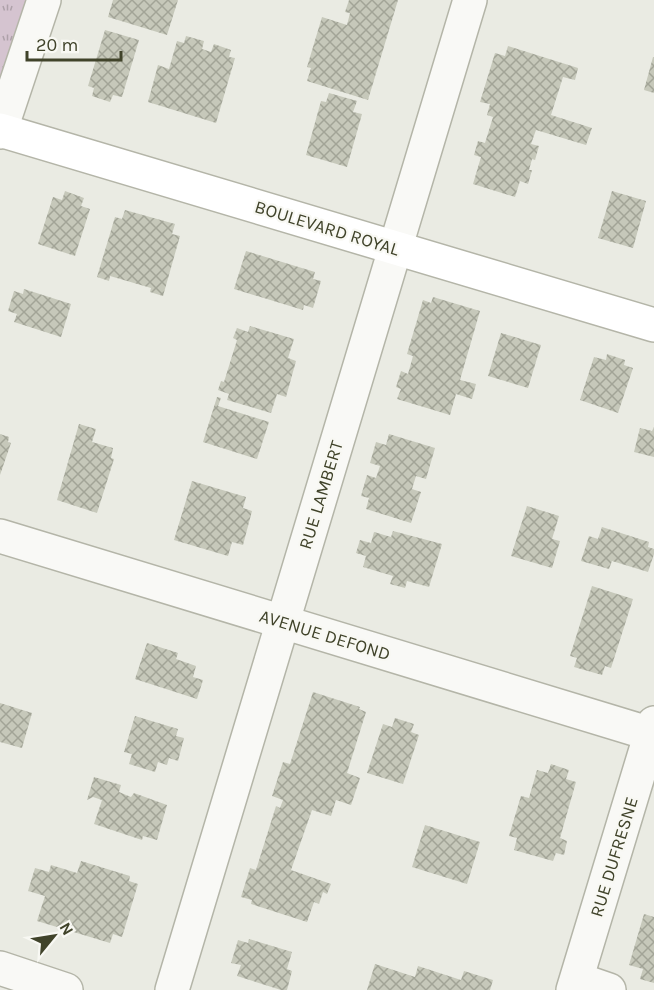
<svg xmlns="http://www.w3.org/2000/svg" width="654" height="990" font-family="Karla,sans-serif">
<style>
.grass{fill:url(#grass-tufts)}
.building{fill:url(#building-cross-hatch)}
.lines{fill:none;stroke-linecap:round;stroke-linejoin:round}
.street-casing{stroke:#b4b5a8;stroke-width:36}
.secondary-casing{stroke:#b4b5a8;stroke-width:36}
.street{stroke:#f9f9f6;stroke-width:33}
.secondary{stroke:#fff;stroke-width:33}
.labels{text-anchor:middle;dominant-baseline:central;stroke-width:4.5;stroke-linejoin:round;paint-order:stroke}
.street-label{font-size:18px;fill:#40432a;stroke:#f8f8f3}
</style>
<defs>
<pattern id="grass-tufts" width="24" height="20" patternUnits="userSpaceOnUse" patternTransform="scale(1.5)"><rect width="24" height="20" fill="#d5c4d0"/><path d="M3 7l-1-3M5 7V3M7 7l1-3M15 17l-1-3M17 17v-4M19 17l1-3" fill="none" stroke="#aea1a9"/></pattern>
<pattern id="building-cross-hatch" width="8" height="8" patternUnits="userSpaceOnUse" patternTransform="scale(1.5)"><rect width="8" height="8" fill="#c6c8ba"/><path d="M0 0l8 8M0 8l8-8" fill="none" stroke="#a2a497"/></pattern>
</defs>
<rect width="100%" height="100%" fill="#eaebe3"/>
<!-- grass -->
<path class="grass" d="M0 0H44L0 130Z"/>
<!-- building -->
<path class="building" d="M113 0H178L167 35 108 17Z
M349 0H398L368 100 307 81 311 68 307 67 322 17 347 25 350 13 345 12Z
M105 30 139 40 122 97 113 95 110 102 92 96 94 88 88 86Z
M186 36 204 41 202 49 211 52 214 44 231 50 229 57 235 58 216 123 148 102 158 65 169 69 177 41 184 43Z
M508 46 578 68 575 80 563 77 551 115 592 128 586 145 536 130 531 144 539 146 535 160 532 159 529 170H532L528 184 520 181 515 197 473 184 481 157 474 155 478 141 485 143 493 117 487 115 490 104 480 102 495 53 505 56Z
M653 57H654V93L644 90Z
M329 93 357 101 353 112 362 114 347 167 306 155 321 101 326 102Z
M65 191 84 198 81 206 90 209 75 256 38 244 53 197 62 200Z
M612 191 646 201 633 248 598 238Z
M125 210 175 224 172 234 180 236 163 296 150 292 151 288 110 276 109 281 97 277 115 217 122 219Z
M246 251 315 272 313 279 321 281 313 308 304 305 303 310 234 289Z
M24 289 71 304 61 337 14 322 17 314 8 311 14 291 23 294Z
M433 297 480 311 460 380 476 384 472 399 456 394 450 415 397 399 401 389 396 387 401 371 408 374 413 356 407 354 423 300 431 303Z
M250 326 294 339 288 358 296 361 286 397 277 394 271 413 227 400 229 394 218 390 221 381 224 382 237 340 233 338 237 328 248 332Z
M501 333 541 345 528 388 488 376Z
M607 354 625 360 624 365 633 368 618 413 580 400 594 357 606 360Z
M217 397 221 398 218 406 269 422 257 459 203 442Z
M79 424 96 429 92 442 113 448 111 458 114 459 97 513 57 500Z
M654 427V457L634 452 640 428 652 431Z
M0 434 9 437 8 442 11 443 0 475Z
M389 434 435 448 426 479 416 476 412 489 421 492 411 523 366 509 369 498 361 496 367 475 376 478 380 466 370 463 376 442 386 445Z
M192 481 246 497 243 508 252 511 243 545 232 542 228 556 174 540Z
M527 506 559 516 552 539 560 541 552 568 511 556Z
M602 527 649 542 648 547 654 549V554L648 572 612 561 609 569 581 561 589 536 598 539Z
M393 531 442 544 429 587 407 581 405 588 390 584 393 576 363 567 366 556 356 553 360 540 371 543 374 532 391 537Z
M592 586 633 599 611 668 605 666 602 675 574 667 577 658 570 656Z
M147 643 178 653 176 659 196 666 193 677 203 680 197 699 135 679Z
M313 692 360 707 359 709 366 712 347 773 360 778 351 805 336 800 331 816 312 810 291 870 331 884 327 894 323 892 319 904 314 902 307 922 251 904 252 900 241 897 250 868 256 870 276 806 280 808 283 800 272 796 283 762 290 764Z
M0 703 32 713 22 748 0 742Z
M135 716 178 729 176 736 184 738 178 761 169 758 167 765 158 762 155 772 129 764 132 754 124 752Z
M395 718 414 724 411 732 419 735 403 784 367 773 383 724 392 727Z
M551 764 569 770 566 779 576 782 560 838 567 841 564 855 556 853 553 861 514 850 517 838 509 836 521 796 529 798 537 770 548 773Z
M94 777 121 785 119 792 131 797 134 793 167 805 157 840 143 836 142 840 94 824 102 800 93 797 87 800Z
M425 825 480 842 467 884 412 867Z
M81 861 130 876 129 881 138 884 122 937 113 934 110 943 37 921 45 896 28 891 35 868 49 872 51 865 77 873Z
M644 914 654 917V983L640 979 643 969 629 965Z
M249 939 292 952 287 969 292 971 287 990H281L237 976 241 965 231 963 238 940 248 943Z
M375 964 415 977 418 966 461 980 464 971 493 980 490 990H367Z"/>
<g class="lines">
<!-- street casing -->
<g class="street-casing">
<path id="street" d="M0 132 44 0
M0 536 651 734
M0 968 66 990
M577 979 609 990
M172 990 470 0
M573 990 654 723"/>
</g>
<!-- secondary casing -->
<g class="secondary-casing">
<path id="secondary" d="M0 130 654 325"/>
</g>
<!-- street -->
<use href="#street" class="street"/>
<!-- secondary -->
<use href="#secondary" class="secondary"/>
</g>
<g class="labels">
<!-- street labels -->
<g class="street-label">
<text transform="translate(327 228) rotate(17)">BOULEVARD ROYAL</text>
<text transform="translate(321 495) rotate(-73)">RUE LAMBERT</text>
<text transform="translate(325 635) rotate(17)">AVENUE DEFOND</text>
<text transform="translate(614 857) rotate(-73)">RUE DUFRESNE</text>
</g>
</g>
<!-- north arrow -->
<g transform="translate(54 936) rotate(60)" stroke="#f8f8f3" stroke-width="4.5" paint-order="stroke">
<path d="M0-4.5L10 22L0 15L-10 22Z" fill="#40432a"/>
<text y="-9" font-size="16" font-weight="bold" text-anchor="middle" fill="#40432a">N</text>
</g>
<!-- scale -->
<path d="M27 51v9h94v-9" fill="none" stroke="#40432a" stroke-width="3"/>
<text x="36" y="51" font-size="18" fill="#40432a" stroke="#f8f8f3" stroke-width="4.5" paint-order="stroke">20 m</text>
</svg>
